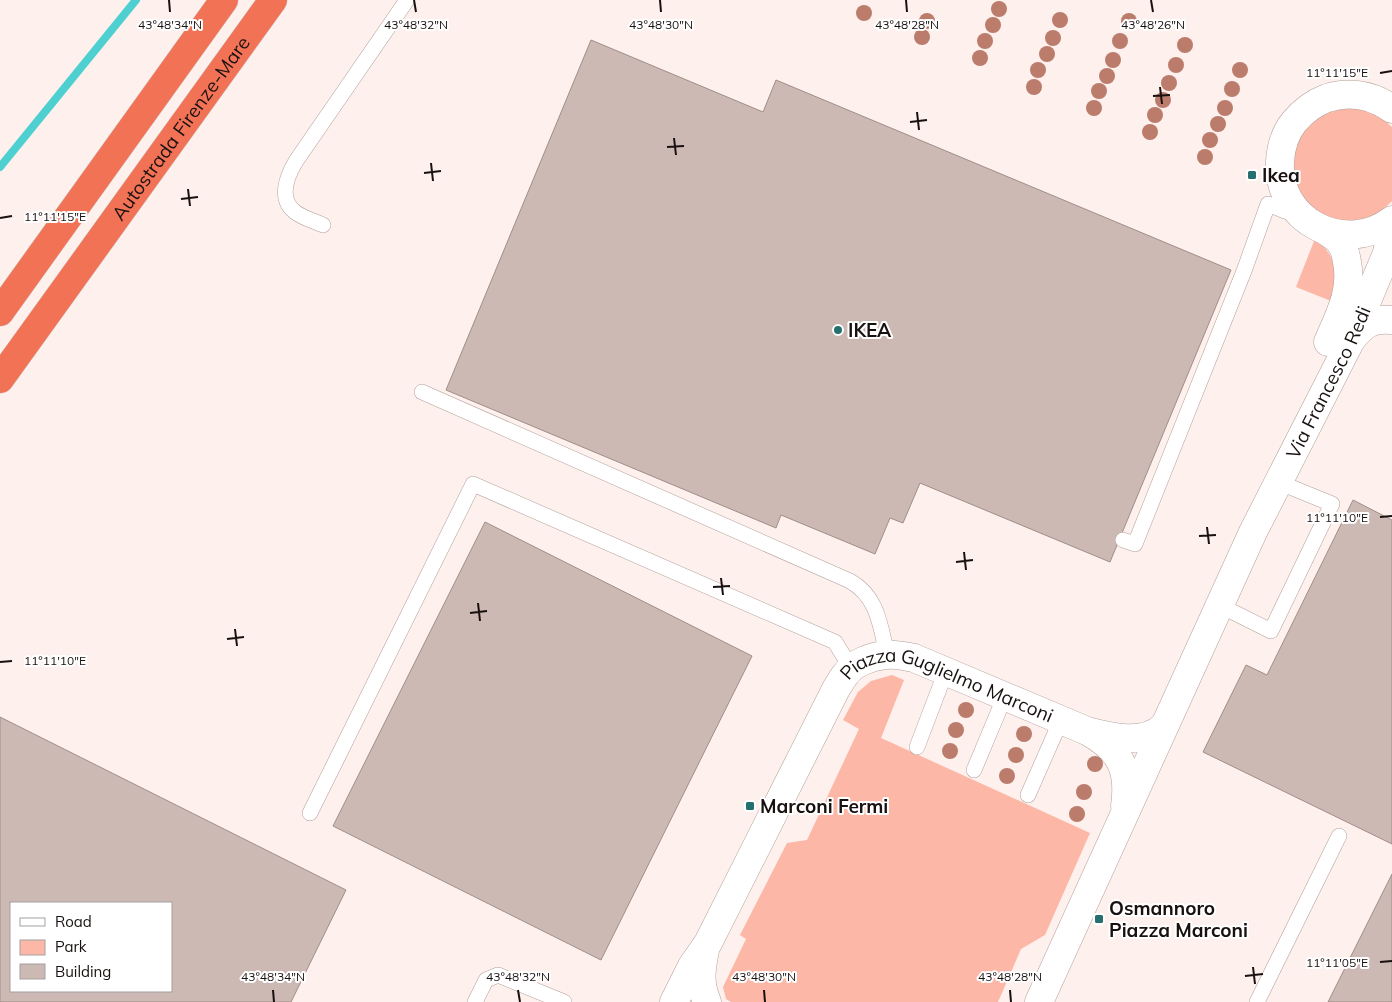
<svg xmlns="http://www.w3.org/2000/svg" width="1392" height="1002" font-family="Mulish,sans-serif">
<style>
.green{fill:#fdb7a6}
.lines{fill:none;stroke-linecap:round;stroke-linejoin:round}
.stream{stroke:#4ed0d0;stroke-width:8}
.building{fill:#cdb9b4;stroke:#a08d88;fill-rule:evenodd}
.service-casing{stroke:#b3a09b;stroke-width:16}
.minor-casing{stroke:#b3a09b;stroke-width:29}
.motorway-casing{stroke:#d1cfcf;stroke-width:29}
.service{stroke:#fff;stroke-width:15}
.minor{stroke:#fff;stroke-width:28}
.motorway{stroke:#f27255;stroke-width:28}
.tree{fill:#bb7c6c}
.ticks{fill:none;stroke:#181110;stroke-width:2}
.poi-dot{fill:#25706f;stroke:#fff;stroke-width:2}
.labels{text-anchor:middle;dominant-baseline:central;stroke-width:4;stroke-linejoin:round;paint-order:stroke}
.street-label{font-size:19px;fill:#181110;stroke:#fff}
.poi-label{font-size:19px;font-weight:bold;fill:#181110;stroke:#fff;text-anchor:start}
.ticks-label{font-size:12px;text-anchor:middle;fill:#181110;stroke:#fff;stroke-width:4;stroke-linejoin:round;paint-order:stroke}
</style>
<rect width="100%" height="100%" fill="#fdf0ed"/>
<!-- green -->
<path class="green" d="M1350 107C1369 110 1378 114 1392 127V201C1368 228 1324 228 1303 197 1301 193 1297 189 1295 184 1294 181 1294 176 1293 173 1291 155 1295 141 1307 127 1309 124 1311 121 1314 119 1326 112 1337 109 1350 107Z
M1314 241C1328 246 1336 263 1337 277 1337 285 1333 294 1331 301L1296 287Z
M892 675 904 680 881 738 1090 833 1045 935 1021 949 998 1002H731L726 999 723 987 746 939 740 935 787 843 807 840 859 729 843 720 858 692 871 681Z"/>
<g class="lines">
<!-- stream -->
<path class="stream" d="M0 167 136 0"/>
</g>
<!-- building -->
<path class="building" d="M591 40 763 112 776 80 1231 270 1110 562 920 483 903 523 890 518 875 554 781 515 776 528 446 390Z
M1353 500 1392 520V844L1203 752 1246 665 1267 675Z
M485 522 752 656 601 960 333 826Z
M0 717 346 890 291 1002H0ZM11 903H171V991H11Z
M1392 874V1002H1328Z"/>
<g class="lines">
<!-- service casing -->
<g class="service-casing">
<path id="service" d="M323 225C314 221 303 218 295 212 278 199 287 176 296 161L407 0
M422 392 850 581C878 597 880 625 887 654
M1123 540 1135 544 1244 271 1268 204 1285 211 1298 213
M1219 605 1271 631 1332 504 1278 482
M917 747 946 671
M974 770 1005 696
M1028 795 1061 720
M310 813 473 484 835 642 851 668
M475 1002 486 980 498 975 564 1002
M1257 1002 1339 836"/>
</g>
<!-- minor casing -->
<g class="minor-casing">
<g id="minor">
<path d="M1392 109C1373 95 1350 91 1327 98 1314 103 1303 111 1294 122 1285 133 1281 147 1280 161 1276 221 1345 256 1392 220"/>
<path d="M1326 231C1331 235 1338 238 1341 244 1345 249 1346 256 1347 262 1353 291 1339 316 1328 342"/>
<path d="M1351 340C1363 325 1371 318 1392 320"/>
<path d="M1089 732C1121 750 1130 771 1125 806"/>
<path d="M705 950C701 970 699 983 707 1002"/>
<path id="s1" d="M674 1002 692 966 708 943 836 689C839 684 842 679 845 675 853 663 872 656 886 655 895 654 905 656 914 658L1087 731C1110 737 1145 746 1164 726"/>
<path id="s2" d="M1039 1002 1253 532 1350 342 1387 253 1392 229"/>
</g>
</g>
<!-- motorway casing -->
<g class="motorway-casing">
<g id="motorway">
<path d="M0 312 224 0"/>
<path id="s3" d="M0 379 273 0"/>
</g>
</g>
<!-- service -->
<use href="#service" class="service"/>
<!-- minor -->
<use href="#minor" class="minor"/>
<!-- motorway -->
<use href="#motorway" class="motorway"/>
</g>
<!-- trees -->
<g class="tree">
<circle cx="999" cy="9" r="8"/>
<circle cx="864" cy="13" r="8"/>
<circle cx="1060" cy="20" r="8"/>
<circle cx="927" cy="21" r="8"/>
<circle cx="1129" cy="21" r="8"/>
<circle cx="993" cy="25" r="8"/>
<circle cx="922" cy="37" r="8"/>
<circle cx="1053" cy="38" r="8"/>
<circle cx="985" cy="41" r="8"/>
<circle cx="1120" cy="41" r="8"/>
<circle cx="1185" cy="45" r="8"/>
<circle cx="1047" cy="54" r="8"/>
<circle cx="980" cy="58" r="8"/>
<circle cx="1113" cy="60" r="8"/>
<circle cx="1176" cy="65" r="8"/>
<circle cx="1038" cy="70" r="8"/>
<circle cx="1240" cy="70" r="8"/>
<circle cx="1107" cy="76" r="8"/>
<circle cx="1169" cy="83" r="8"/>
<circle cx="1034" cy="87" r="8"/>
<circle cx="1232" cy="89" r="8"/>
<circle cx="1099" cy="91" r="8"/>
<circle cx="1163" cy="100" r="8"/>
<circle cx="1094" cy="108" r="8"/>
<circle cx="1225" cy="108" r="8"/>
<circle cx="1155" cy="115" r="8"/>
<circle cx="1218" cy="124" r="8"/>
<circle cx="1150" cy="132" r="8"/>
<circle cx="1210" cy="140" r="8"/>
<circle cx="1205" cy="157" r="8"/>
<circle cx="966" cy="710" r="8"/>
<circle cx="956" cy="730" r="8"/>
<circle cx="1024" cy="734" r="8"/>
<circle cx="950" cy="751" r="8"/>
<circle cx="1016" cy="755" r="8"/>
<circle cx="1095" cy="764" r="8"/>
<circle cx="1007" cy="776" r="8"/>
<circle cx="1084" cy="792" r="8"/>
<circle cx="1077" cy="814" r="8"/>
</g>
<!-- ticks -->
<path class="ticks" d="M169 0 170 12M414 0 416 12M660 0 661 12M906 0 907 12M1151 0 1153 12M1380 73 1392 71M1160 87 1162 104M1153 96 1170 95M917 112 919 130M910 122 927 120M674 138 676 155M667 147 684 146M431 163 433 181M424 173 441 171M188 189 190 206M181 199 198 197M0 218 12 216M1380 517 1392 516M1207 527 1209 544M1199 536 1216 535M964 552 966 570M956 562 973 560M721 578 723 595M713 587 730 586M478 603 480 621M470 613 487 611M235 629 237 646M227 639 244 637M0 662 12 661M1380 962 1392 961M1253 967 1255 984M1245 976 1263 974M273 990 274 1002M518 990 520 1002M764 990 765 1002M1010 990 1011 1002"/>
<!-- markers -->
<g class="poi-dot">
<rect x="1247" y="170" width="10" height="10" rx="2.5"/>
<circle cx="838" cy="330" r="5"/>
<rect x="745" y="801" width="10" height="10" rx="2.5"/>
<rect x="1094" y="914" width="10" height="10" rx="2.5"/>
</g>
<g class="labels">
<!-- street labels -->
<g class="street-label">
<text stroke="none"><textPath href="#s3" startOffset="309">Autostrada Firenze-Mare</textPath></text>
<text stroke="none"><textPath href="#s2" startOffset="684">Via Francesco Redi</textPath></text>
<text stroke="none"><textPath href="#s1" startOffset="481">Piazza Guglielmo Marconi</textPath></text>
</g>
<!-- poi labels -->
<g class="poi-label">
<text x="1262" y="175">Ikea</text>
<text x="848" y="330">IKEA</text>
<text x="760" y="806">Marconi Fermi</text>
<text x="1109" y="908">Osmannoro<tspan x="1109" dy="22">Piazza Marconi</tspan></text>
</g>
</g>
<g class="ticks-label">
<text x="170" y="29">43°48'34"N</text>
<text x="416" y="29">43°48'32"N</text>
<text x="661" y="29">43°48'30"N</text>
<text x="907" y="29">43°48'28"N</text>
<text x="1153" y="29">43°48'26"N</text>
<text x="1337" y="77">11°11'15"E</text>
<text x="55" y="221">11°11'15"E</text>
<text x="1337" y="522">11°11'10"E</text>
<text x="55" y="665">11°11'10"E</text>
<text x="1337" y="967">11°11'05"E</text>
<text x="273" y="981">43°48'34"N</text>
<text x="518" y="981">43°48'32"N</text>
<text x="764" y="981">43°48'30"N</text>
<text x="1010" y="981">43°48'28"N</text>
</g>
<!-- legend -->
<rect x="10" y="902" width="162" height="90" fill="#ffffff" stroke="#a3a09f"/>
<rect x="20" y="918" width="25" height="8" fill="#ffffff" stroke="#a3a09f"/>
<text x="55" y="927" font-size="15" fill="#181110">Road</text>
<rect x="20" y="940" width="25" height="15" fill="#fdb7a6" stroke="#a3a09f"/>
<text x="55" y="952" font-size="15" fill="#181110">Park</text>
<rect x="20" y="964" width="25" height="15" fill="#cdb9b4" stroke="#a3a09f"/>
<text x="55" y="977" font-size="15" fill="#181110">Building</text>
</svg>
